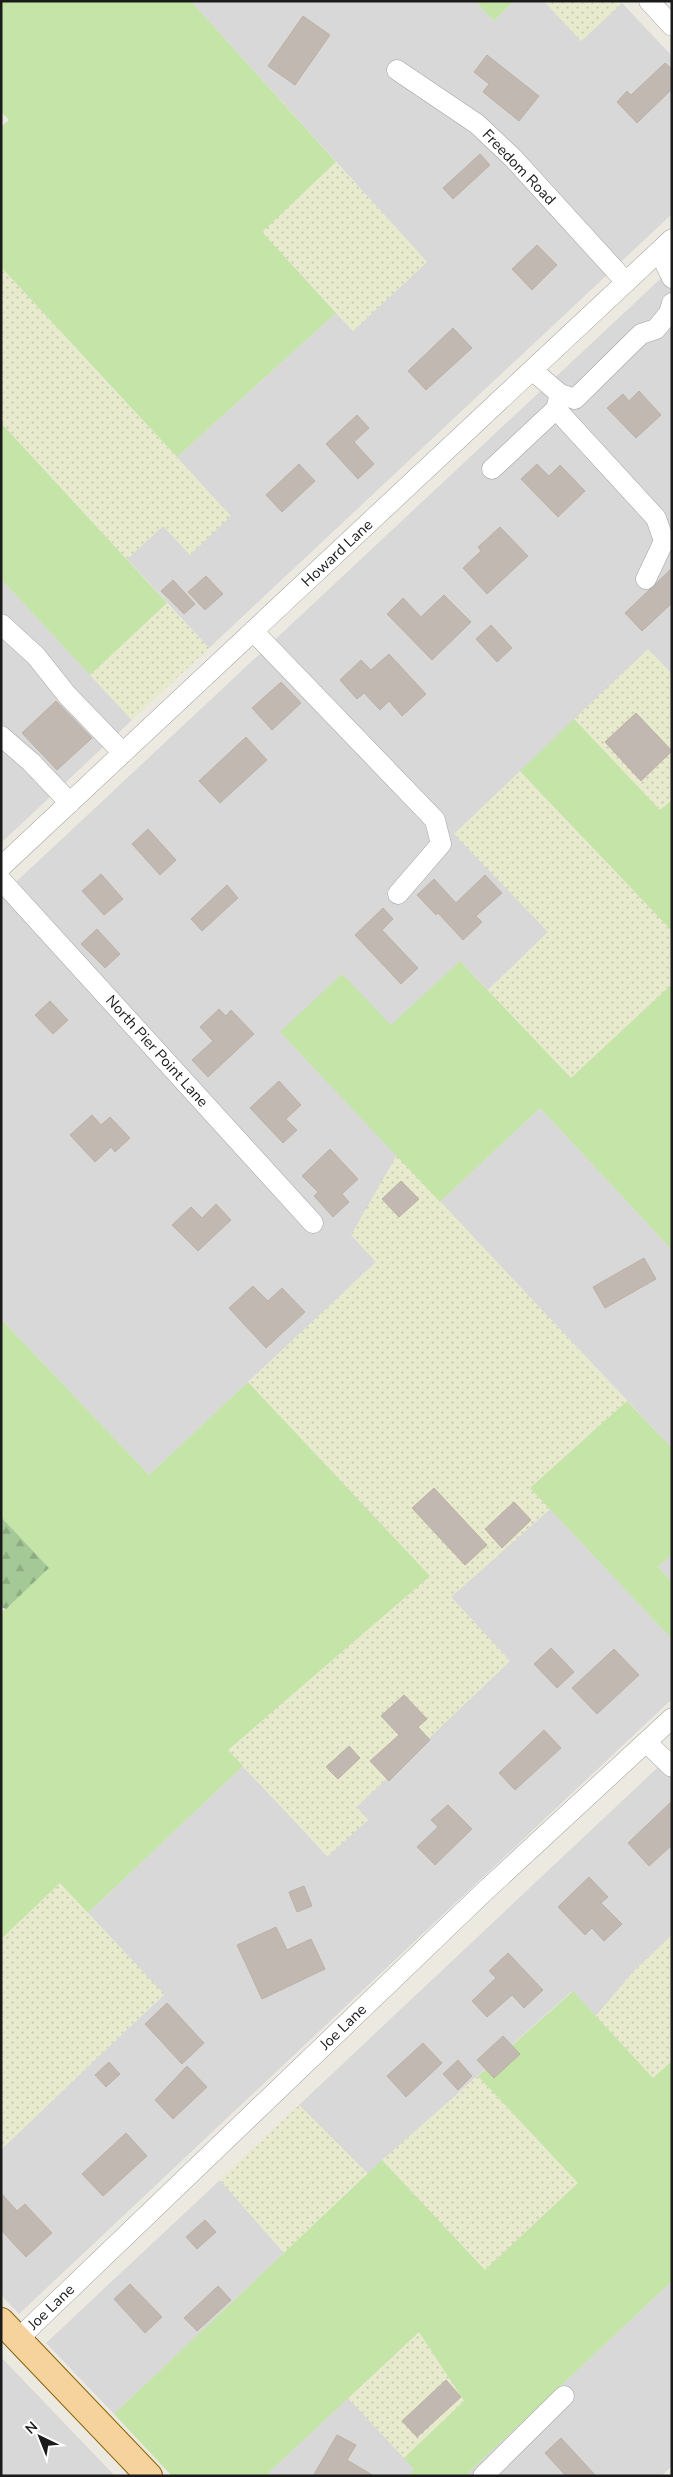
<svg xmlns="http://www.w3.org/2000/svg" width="673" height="2477" font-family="'Nunito Sans',sans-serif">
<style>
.residential{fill:#d9d8d8}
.farmland{fill:url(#farmland-dots)}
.grass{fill:#c4e4a8}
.forest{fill:url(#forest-firs)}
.building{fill:#c0b8b1;stroke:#bdb0a4}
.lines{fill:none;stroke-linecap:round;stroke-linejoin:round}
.minor-casing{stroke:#a2a2a2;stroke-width:21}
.major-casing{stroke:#8a6308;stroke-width:28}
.minor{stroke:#fff;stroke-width:20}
.major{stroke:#f6d29c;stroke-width:26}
.labels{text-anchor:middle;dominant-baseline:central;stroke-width:4.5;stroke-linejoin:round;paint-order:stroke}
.street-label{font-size:15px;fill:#1b1b1b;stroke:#fff}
</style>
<defs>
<pattern id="farmland-dots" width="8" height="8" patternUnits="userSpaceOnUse" patternTransform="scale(1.25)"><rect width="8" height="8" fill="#e7eacc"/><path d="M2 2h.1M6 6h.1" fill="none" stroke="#c6c8af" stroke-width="1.8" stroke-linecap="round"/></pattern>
<pattern id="forest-firs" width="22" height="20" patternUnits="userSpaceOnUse" patternTransform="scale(1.25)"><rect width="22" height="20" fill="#a4c997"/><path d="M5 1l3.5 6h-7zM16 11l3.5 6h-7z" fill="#8dac82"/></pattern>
</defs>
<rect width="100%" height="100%" fill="#ece9e1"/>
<!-- residential -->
<path class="residential" d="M191 1H475L494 21 514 1H544L581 41 622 3 672 56V214L209 648 127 559 163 526 230 516 177 457 336 313 353 331 427 262Z
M672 268V674L648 650 548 932 488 990 460 961 391 1026 280 1032 397 1155 352 1235 376 1262 149 1475 1 1319V896Z
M1 579 132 720 1 843Z
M540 1108 672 1250V1448L440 1202Z
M550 1509 672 1639V1699L19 2314 1 2295V2148L164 1995 88 1913 243 1766 327 1856 368 1820 356 1807 510 1661 451 1597Z
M672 1554V1582L658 1567Z
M672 1754V1935L634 1971 596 2016 572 1991 368 2174 299 2105Z
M220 2180 284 2253 114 2414 46 2343Z
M672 2281V2466L661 2476H465Z
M1 2357 115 2476H1Z
M348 2398 415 2469 408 2476H265Z"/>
<!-- farmland -->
<path class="farmland" d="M544 1H621L622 3 581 41Z
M336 162 427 262 353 331 261 232Z
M1 267 231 516 190 555 163 526 127 559 1 423Z
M167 603 209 648 132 720 90 675Z
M648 649 672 674V800L660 811 574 719Z
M520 771 672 931V984L571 1079 488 990 548 932 454 834Z
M397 1155 627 1401 530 1488 550 1509 451 1597 510 1661 357 1807 368 1820 328 1856 227 1750 430 1576 248 1382 376 1262 351 1235Z
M60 1883 164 1994 2 2149 1 1939Z
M672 1935V2002L667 2006 672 2011V2061L653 2078 596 2016 634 1971Z
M478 2076 578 2183 485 2270 382 2160Z
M299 2105 368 2174 284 2253 220 2180Z
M419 2332 464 2401 404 2458 348 2398Z"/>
<!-- grass -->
<path class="grass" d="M1 1H191L336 162 262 232 336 313 177 457 1 267V127L9 120 1 112Z
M475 1H514L494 21Z
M1 423 167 603 90 675 1 579Z
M574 719 660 810 672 800V931L520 771Z
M460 961 571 1078 672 984V1250L540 1108 440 1202 280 1032 342 974 391 1025Z
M1 1319 149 1475 248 1382 430 1576 228 1750 243 1766 88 1913 60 1883 1 1939V1613L49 1568 1 1517Z
M627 1401 672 1448V1554L658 1567 672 1582V1639L530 1488Z
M573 1991 653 2078 672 2061V2281L465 2476H408L414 2469 404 2458 464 2401 419 2332 265 2476H172L114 2414 382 2160 485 2270 578 2183 478 2076Z"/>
<!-- forest -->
<path class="forest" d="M1 1517 49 1568 6 1609 1 1607Z"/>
<!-- building -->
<path class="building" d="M303 16 330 35 295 85 268 66Z
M487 55 539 96 519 121 483 92 489 84 474 72Z
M665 63 672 69V89L637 123 617 102 627 91 631 95Z
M480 154 490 165 453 199 443 188Z
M537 245 557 265 532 290 512 269Z
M453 328 472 348 426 390 408 371Z
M639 391 661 415 636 438 607 408 623 394 629 401Z
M357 415 369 428 354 442 374 464 358 479 326 444Z
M299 464 315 481 282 512 266 495Z
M537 464 549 476 560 465 585 491 558 517 521 479Z
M500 527 528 556 487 594 463 568 481 551 478 547Z
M672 568V603L642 631 625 613Z
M206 576 223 594 205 610 188 592Z
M173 580 195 604 184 614 161 591Z
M444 595 471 622 432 660 387 614 403 598 421 617Z
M491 625 512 648 497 662 476 639Z
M389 654 426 694 402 716 389 701 380 710 364 693 357 699 340 680 361 660 371 670Z
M281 682 301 703 272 730 252 708Z
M56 701 92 738 57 770 22 733Z
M636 713 672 751 641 781 605 742Z
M246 737 267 760 220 803 199 781Z
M148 829 176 860 160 875 132 844Z
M101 874 123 899 104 915 82 891Z
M485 875 502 893 476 916 482 922 463 940 438 913 436 915 417 895 434 879 456 903Z
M227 885 238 898 202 931 191 919Z
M383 908 393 919 382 930 418 968 401 984 355 935Z
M97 929 120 954 105 968 81 944Z
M50 1001 68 1020 53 1034 35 1015Z
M219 1009 226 1016 231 1010 254 1034 208 1077 192 1060 213 1041 200 1027Z
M279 1081 301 1105 286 1119 297 1130 283 1143 250 1108Z
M92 1115 101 1125 110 1117 130 1138 115 1152 111 1147 95 1162 70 1135Z
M330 1149 358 1179 342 1194 349 1202 333 1217 314 1196 318 1192 302 1176Z
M401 1181 419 1199 399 1217 382 1199Z
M216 1204 231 1220 198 1251 172 1225 191 1207 202 1218Z
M644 1258 656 1279 605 1308 593 1287Z
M253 1286 268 1301 282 1288 305 1312 266 1348 229 1308Z
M434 1488 487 1545 465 1565 412 1508Z
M514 1502 531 1520 502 1548 485 1529Z
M551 1648 574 1672 557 1688 534 1664Z
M614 1649 639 1675 597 1714 572 1688Z
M404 1695 427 1719 418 1727 430 1740 389 1781 370 1761 399 1735 381 1716Z
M544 1730 561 1748 515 1790 499 1773Z
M349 1746 360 1758 338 1779 326 1767Z
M672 1801V1845L649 1866 628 1843Z
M448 1805 472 1829 435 1865 417 1847 438 1827 431 1820Z
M589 1877 608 1897 601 1903 622 1924 604 1941 592 1928 585 1935 558 1907Z
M304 1886 312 1906 297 1912 289 1892Z
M276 1927 287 1950 311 1939 325 1969 262 1999 237 1945Z
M508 1953 543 1990 524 2008 512 1995 487 2017 472 2001 496 1978 489 1971Z
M167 2003 204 2043 182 2064 145 2024Z
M503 2036 520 2054 494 2078 477 2060Z
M423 2043 442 2063 406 2097 387 2076Z
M458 2060 472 2076 458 2090 443 2074Z
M109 2062 120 2074 106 2087 95 2075Z
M187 2066 207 2087 173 2119 155 2100Z
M126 2133 147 2156 103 2196 82 2174Z
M1 2193 17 2211 25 2204 52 2233 26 2257 1 2230Z
M205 2220 216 2232 197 2249 186 2237Z
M130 2284 162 2317 145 2333 114 2299Z
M218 2286 231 2300 197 2331 184 2318Z
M446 2380 461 2397 417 2437 402 2421Z
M337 2435 356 2445 347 2460 374 2476H313Z
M561 2438 596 2476H566L545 2453Z"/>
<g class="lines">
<!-- minor casing -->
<g class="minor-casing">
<path id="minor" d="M649 1 672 26
M397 70 477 124 513 158 626 282
M659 251 672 278
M532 370 560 394 575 399 641 334 656 329 669 313 672 303
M560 394 556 409 656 518 664 541 646 579
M492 469 556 409
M1 624 36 656 67 695 123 753
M253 631 435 820 441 844 398 894
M1 736 31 762 70 803
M1 867 672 239
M1 880 313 1223
M646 1742 672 1767
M18 2339 486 1890 672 1718
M483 2476 564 2396"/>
</g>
<!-- major casing -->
<g class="major-casing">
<path id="major" d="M1 2321 149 2476"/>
</g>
<!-- minor -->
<use href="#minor" class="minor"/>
<!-- major -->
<use href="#major" class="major"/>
</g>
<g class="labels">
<!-- street labels -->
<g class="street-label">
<text transform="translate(519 167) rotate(46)">Freedom Road</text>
<text transform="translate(337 553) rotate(-43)">Howard Lane</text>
<text transform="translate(157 1051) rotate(48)">North Pier Point Lane</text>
<text transform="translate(343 2027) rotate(-44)">Joe Lane</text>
<text transform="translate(51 2307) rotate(-44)">Joe Lane</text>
</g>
</g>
<!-- border -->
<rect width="673" height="2477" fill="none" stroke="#1b1b1b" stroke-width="5"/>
<!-- north arrow -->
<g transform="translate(40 2437) rotate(317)" stroke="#ffffff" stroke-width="4" paint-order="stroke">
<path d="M0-4L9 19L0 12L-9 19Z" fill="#1b1b1b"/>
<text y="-8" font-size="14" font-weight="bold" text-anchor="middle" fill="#1b1b1b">N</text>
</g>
</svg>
